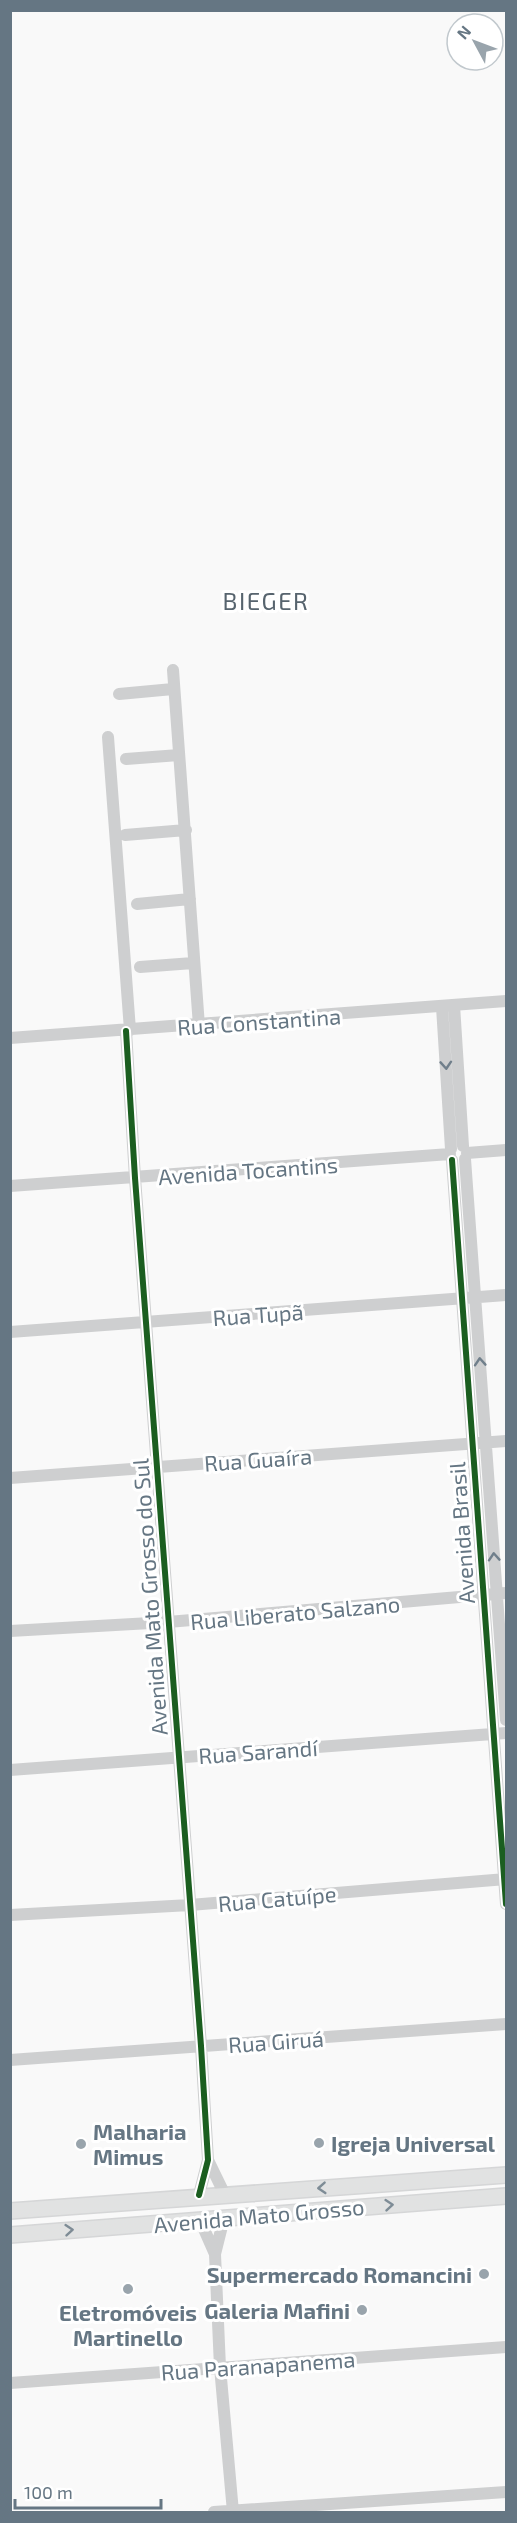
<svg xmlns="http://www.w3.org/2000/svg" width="517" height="2523" font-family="'Exo 2',sans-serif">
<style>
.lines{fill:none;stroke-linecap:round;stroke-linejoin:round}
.major-casing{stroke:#d5d6d7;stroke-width:18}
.minor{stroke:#cecfd0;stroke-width:12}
.major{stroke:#e1e2e2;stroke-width:15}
.cycleway-casing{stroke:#fff;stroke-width:10}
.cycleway{stroke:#1b5e20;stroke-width:6}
.oneway{stroke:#707f8b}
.oneway2{stroke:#7e8c96}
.poi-dot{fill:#99a4ac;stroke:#fff;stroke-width:2}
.labels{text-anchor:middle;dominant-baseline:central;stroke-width:6;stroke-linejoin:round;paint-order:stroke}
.street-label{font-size:22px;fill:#657683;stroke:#fff}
.poi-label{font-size:22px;font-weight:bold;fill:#657683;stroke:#fff;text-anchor:start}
.neighbourhood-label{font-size:24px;letter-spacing:1.5px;fill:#57646e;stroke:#fff}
</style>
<rect width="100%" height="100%" fill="#f9f9f9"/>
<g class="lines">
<!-- major casing -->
<g class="major-casing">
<path id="major" d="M10 2211 506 2175
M10 2235 506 2196"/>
</g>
<!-- minor -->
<path class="minor" d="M173 670 199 1026
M119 694 173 689
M108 737 130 1030
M126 759 179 755
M125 835 186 830
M137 904 190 899
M140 967 193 963
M454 1005 463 1146
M442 1007 451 1149
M126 1031 135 1178 201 2046 208 2160 199 2195
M10 1038 506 1001
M467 1153 506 1150
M465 1159 506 1720
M452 1160 506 1904
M10 1186 450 1154
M10 1332 506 1295
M10 1478 506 1441
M10 1631 168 1622 506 1593
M10 1770 506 1733
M10 1915 190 1905 506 1879
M10 2060 506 2024
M208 2160 225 2195
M224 2218 215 2254 220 2367 233 2512
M200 2220 215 2254
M10 2383 506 2347
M214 2512 506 2492"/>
<!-- major -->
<use href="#major" class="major"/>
<!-- cycleway casing -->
<g class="cycleway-casing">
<path id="cycleway" d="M126 1031 135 1178 201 2046 208 2160 199 2195
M452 1160 506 1904"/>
</g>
<!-- cycleway -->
<use href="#cycleway" class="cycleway"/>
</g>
<!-- one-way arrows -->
<defs><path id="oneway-chevron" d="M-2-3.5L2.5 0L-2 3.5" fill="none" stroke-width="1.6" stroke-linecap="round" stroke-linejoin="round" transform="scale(1.5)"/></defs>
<g class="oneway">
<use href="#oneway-chevron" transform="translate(446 1065) rotate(86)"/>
<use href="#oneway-chevron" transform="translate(480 1362) rotate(-94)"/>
<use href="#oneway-chevron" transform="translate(494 1557) rotate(-94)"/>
</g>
<g class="oneway2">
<use href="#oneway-chevron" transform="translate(322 2188) rotate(176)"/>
<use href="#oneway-chevron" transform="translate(389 2205) rotate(-5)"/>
<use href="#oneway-chevron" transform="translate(69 2230) rotate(-5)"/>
</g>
<!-- markers -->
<g class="poi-dot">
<circle cx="319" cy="2143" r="6"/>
<circle cx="81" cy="2144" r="6"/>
<circle cx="484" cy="2274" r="6"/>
<circle cx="128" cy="2289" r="6"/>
<circle cx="362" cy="2310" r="6"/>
</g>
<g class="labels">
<!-- street labels -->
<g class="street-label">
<text transform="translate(259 1021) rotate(-4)">Rua Constantina</text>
<text transform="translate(248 1170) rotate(-4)">Avenida Tocantins</text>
<text transform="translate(258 1314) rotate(-4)">Rua Tupã</text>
<text transform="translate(258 1459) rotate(-4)">Rua Guaíra</text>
<text transform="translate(461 1533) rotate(-94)">Avenida Brasil</text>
<text transform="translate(149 1597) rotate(-94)">Avenida Mato Grosso do Sul</text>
<text transform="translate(295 1612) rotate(-5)">Rua Liberato Salzano</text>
<text transform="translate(258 1751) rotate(-4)">Rua Sarandí</text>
<text transform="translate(277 1898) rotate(-5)">Rua Catuípe</text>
<text transform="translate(276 2041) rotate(-4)">Rua Giruá</text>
<text transform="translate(259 2215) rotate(-5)">Avenida Mato Grosso</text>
<text transform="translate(258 2365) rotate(-4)">Rua Paranapanema</text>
</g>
<!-- poi labels -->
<g class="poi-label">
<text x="93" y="2131">Malharia<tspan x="93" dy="25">Mimus</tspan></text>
<text x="331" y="2143">Igreja Universal</text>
<text x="472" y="2274" text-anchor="end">Supermercado Romancini</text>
<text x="350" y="2310" text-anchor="end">Galeria Mafini</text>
<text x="128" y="2312" text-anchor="middle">Eletromóveis<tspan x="128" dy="25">Martinello</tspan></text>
</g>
<!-- neighbourhood labels -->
<g class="neighbourhood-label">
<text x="266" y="600">BIEGER</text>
</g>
</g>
<!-- border -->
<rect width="517" height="2523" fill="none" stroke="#657683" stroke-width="24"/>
<!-- north arrow -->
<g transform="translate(475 42) rotate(311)"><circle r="28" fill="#ffffff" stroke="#c1c8cd" stroke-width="1.5"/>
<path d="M0-4.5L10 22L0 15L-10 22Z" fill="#99a4ac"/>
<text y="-9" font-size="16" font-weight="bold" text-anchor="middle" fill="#657683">N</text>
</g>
<!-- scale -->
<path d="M15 2499v9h146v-9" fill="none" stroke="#657683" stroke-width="3"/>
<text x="24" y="2499" font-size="18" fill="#657683" stroke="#ffffff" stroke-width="4.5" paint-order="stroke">100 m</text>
</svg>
